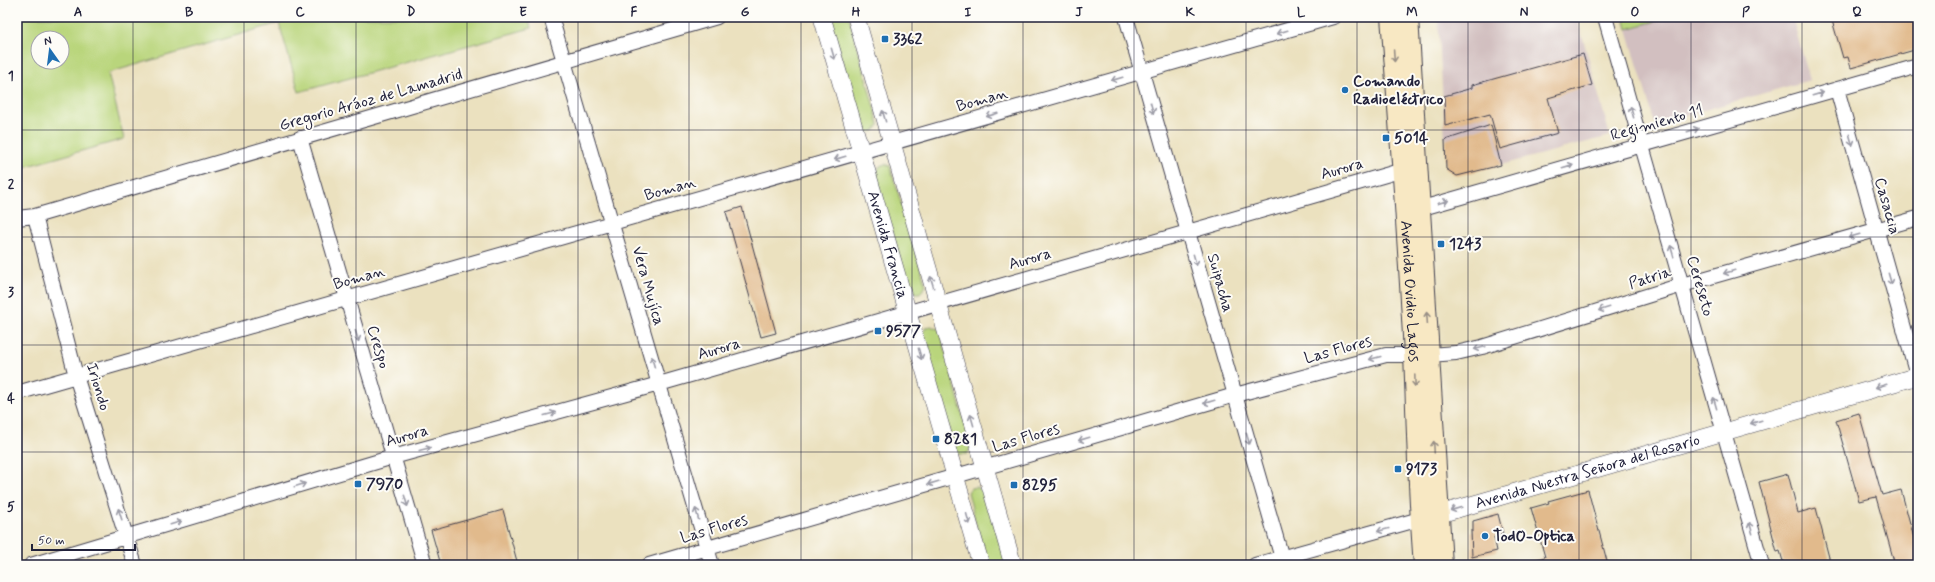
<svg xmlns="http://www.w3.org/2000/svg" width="1935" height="582" font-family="Mynerve,sans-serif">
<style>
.industrial{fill:#d2bfc0}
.green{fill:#b9d57b;stroke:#6e7c5b;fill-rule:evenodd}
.building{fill:#e1ba8c}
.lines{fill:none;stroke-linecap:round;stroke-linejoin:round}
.minor-casing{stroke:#403f4f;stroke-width:16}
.tertiary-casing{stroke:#403f4f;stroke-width:18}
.secondary-casing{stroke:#403f4f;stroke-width:22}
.minor{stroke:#fff;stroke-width:14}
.tertiary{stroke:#fff;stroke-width:17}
.secondary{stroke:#f8e8c3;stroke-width:20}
.oneway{stroke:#9c9ca7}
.oneway2{stroke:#988f86}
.grid{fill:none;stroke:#22223b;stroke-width:1;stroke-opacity:0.55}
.poi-dot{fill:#1f6fb2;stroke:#fdfcf7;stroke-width:1.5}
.labels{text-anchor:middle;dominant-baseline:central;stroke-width:4;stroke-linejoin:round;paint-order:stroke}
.poi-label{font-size:16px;font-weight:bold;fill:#22223b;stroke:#fdfcf7;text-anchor:start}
.street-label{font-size:16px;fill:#22223b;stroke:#fdfcf7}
.neatline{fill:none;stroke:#22223b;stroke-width:1.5}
.grid-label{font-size:13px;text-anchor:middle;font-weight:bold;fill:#22223b}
</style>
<rect width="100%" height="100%" fill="#fdfcf7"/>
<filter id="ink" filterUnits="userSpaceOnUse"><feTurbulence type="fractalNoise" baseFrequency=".025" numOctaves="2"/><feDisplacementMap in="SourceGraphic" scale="8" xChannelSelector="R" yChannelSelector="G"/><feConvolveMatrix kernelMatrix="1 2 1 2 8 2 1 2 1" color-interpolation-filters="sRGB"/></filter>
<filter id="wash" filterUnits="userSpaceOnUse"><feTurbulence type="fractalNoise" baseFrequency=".012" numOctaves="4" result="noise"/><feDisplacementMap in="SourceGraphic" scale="16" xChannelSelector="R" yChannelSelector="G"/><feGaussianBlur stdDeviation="0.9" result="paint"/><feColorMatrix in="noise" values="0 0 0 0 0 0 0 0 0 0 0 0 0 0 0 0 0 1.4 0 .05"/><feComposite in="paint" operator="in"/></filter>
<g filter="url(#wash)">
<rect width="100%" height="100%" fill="#ebe1bf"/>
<!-- industrial -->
<path class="industrial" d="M1438 17H1577L1610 136 1501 165 1491 125 1445 140Z
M1670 17H1792L1810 80 1655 124 1627 29Z"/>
<!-- green -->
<path class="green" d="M17 17H528L531 28 299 92 279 23 108 73 124 139 17 169ZM38 38H62V62H38Z
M831 17H849L879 125 874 131 865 132 862 129 830 20Z
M1624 17H1670L1627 29Z
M885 164 890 166 926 286 920 293H912L909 290 875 174 880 166Z
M931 326 940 330 971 447 967 454H958L955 451 921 336 926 327Z
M976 487 985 492 1007 565H986L968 492 971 488Z"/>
<g id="blocks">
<!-- building -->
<path class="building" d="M1831 17H1918V49L1851 68 1848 57 1843 58Z
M1583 54 1592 85 1548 98 1558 133 1500 149 1490 114 1445 126 1444 96 1472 88V85Z
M1491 125 1501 165 1457 176 1446 169 1445 140Z
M742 207 776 333 761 337 726 212Z
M1859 413 1882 495 1901 490 1918 553V565H1895L1876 497 1859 501 1836 420Z
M1788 474 1798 513 1816 508 1831 565H1784L1780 551 1777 552 1759 482Z
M1588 490 1608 565H1518L1545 557 1531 508 1549 503 1548 501Z
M503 510 518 565H441L431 530Z
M1498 514 1503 534 1494 537 1497 551 1472 557 1471 531H1473V521Z"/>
</g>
</g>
<g filter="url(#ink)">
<use href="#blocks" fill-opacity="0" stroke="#403f4f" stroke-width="1"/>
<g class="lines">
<!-- minor casing -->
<g class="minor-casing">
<path id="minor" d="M551 17 712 565
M1126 17 1282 558
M1605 17 1762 565
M1837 89 1918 378
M300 138 425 565
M1412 211 1918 66
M35 216 76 376 135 565
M17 218 35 216 717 17
M17 393 1333 17
M31 565 393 457 659 384 1410 168
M649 565 1235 395 1386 355H1429L1456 353 1482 347 1682 285 1918 218
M1255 565 1420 519"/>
</g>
<!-- tertiary casing -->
<g class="tertiary-casing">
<g id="tertiary">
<path id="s1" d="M822 17 981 565"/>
<path d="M856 17 1013 565"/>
<path id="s2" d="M1426 518 1918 376"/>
</g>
</g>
<!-- secondary casing -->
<g class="secondary-casing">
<g id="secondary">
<path id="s3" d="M1391 17C1400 129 1408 242 1414 354 1417 424 1418 495 1424 565"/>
<path d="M1408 17 1442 565"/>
</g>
</g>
<!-- minor -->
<use href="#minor" class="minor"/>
<!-- tertiary -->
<use href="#tertiary" class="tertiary"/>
<!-- secondary -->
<use href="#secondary" class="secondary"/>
</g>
<!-- one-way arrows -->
<defs><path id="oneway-shaft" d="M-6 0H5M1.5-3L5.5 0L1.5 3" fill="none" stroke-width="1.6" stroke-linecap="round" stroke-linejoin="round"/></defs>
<g class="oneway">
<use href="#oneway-shaft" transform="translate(1282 32) rotate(164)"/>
<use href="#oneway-shaft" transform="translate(833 54) rotate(74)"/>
<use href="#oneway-shaft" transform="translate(1117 79) rotate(164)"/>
<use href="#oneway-shaft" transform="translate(1818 94) rotate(-16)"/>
<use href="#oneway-shaft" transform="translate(1152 108) rotate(74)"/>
<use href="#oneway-shaft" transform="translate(1632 112) rotate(-106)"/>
<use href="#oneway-shaft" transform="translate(992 115) rotate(164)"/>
<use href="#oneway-shaft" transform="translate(884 116) rotate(-106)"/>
<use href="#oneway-shaft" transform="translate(1693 130) rotate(-16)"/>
<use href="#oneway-shaft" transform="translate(1851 140) rotate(74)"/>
<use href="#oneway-shaft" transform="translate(840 158) rotate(164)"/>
<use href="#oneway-shaft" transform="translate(1568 166) rotate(-16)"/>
<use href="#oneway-shaft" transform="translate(1443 202) rotate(-16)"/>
<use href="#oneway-shaft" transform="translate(1854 236) rotate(164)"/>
<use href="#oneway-shaft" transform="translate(1672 251) rotate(-106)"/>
<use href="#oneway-shaft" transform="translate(1195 260) rotate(74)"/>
<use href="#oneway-shaft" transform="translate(1729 272) rotate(164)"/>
<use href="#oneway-shaft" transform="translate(1890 279) rotate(74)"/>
<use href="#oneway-shaft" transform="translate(932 282) rotate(-106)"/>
<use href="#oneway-shaft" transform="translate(1604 309) rotate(163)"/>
<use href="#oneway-shaft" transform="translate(357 336) rotate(73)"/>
<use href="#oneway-shaft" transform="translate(1480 348) rotate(166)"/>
<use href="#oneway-shaft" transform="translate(920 354) rotate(74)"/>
<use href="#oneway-shaft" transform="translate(1375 358) rotate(165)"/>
<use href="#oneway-shaft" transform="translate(653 362) rotate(-106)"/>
<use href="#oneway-shaft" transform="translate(1881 386) rotate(164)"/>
<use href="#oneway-shaft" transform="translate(1209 402) rotate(164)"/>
<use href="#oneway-shaft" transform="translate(1715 403) rotate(-106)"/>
<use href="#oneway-shaft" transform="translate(550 414) rotate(-15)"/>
<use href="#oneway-shaft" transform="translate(972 420) rotate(-106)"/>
<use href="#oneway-shaft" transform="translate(1756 422) rotate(164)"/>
<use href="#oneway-shaft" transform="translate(1084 439) rotate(164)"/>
<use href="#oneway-shaft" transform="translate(1248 439) rotate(74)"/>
<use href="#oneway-shaft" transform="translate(425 449) rotate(-15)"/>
<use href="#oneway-shaft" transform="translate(933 483) rotate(164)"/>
<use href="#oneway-shaft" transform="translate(300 485) rotate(-17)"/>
<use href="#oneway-shaft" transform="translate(406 501) rotate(74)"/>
<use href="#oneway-shaft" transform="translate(1456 509) rotate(164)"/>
<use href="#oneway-shaft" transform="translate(120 514) rotate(-108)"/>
<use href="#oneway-shaft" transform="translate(697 514) rotate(-106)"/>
<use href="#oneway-shaft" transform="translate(968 519) rotate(74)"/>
<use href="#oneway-shaft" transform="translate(176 523) rotate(-17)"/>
<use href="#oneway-shaft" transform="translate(1751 528) rotate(-106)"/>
<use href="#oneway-shaft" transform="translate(1383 530) rotate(165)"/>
</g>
<g class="oneway2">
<use href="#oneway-shaft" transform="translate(1394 56) rotate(86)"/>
<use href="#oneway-shaft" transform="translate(1427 318) rotate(-94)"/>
<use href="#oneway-shaft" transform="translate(1415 381) rotate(88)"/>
<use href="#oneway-shaft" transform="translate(1434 447) rotate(-93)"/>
</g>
</g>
<!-- grid -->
<path class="grid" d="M133 17V565M244 17V565M356 17V565M467 17V565M578 17V565M689 17V565M801 17V565M912 17V565M1023 17V565M1134 17V565M1246 17V565M1357 17V565M1468 17V565M1579 17V565M1691 17V565M1802 17V565M17 130H1918M17 237H1918M17 345H1918M17 452H1918"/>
<!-- markers -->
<g class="poi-dot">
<rect x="881" y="35" width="8" height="8" rx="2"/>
<circle cx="1345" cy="90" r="4"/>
<rect x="1382" y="134" width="8" height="8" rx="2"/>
<rect x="1437" y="240" width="8" height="8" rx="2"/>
<rect x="874" y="327" width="8" height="8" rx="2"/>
<rect x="932" y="435" width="8" height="8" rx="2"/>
<rect x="1394" y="465" width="8" height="8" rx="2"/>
<rect x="354" y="480" width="8" height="8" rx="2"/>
<rect x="1010" y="481" width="8" height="8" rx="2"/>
<circle cx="1485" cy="536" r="4"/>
</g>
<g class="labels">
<!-- poi labels -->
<g class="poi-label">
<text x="893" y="39">3362</text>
<text x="1353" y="81">Comando<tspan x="1353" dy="18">Radioeléctrico</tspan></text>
<text x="1394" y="138">5014</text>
<text x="1449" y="244">1243</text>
<text x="886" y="331">9577</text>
<text x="944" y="439">8281</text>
<text x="1406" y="469">9173</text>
<text x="366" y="484">7970</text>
<text x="1022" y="485">8295</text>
<text x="1493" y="536">TodO-Optica</text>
</g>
<!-- street labels -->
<g class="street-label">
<text transform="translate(371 100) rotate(-16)">Gregorio Aráoz de Lamadrid</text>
<text transform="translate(982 100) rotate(-16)">Boman</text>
<text transform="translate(1657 123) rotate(-16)">Regimiento 11</text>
<text transform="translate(1342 169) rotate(-16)">Aurora</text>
<text transform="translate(670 189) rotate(-16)">Boman</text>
<text transform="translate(1887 206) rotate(74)">Casaccia</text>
<text stroke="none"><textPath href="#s1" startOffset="237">Avenida Francia</textPath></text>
<text transform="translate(1030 259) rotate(-16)">Aurora</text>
<text transform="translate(359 278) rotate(-16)">Boman</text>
<text transform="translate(1650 278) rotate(-17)">Patria</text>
<text transform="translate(1220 283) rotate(74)">Suipacha</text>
<text transform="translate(648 286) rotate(74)">Vera Mujíca</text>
<text transform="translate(1700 286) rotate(74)">Cereseto</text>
<text stroke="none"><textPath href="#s3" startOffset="275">Avenida Ovidio Lagos</textPath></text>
<text transform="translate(378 347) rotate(73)">Crespo</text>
<text transform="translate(719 349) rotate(-16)">Aurora</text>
<text transform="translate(1338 350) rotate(-15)">Las Flores</text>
<text transform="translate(98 387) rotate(73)">Iriondo</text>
<text transform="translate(407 436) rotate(-16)">Aurora</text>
<text transform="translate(1026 438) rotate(-16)">Las Flores</text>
<text stroke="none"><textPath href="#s2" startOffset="168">Avenida Nuestra Señora del Rosario</textPath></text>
<text transform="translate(714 529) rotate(-16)">Las Flores</text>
</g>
</g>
<!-- margin -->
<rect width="1935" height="582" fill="none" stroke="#fdfcf7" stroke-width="44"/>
<!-- north arrow -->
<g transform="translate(50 50) rotate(346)"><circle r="19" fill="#fdfcf7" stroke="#a5a5ac"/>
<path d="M0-3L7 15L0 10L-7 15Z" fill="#1f6fb2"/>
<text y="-6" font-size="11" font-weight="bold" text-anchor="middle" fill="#22223b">N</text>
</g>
<!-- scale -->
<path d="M32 544v6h103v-6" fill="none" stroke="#22223b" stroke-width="2"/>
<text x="38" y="544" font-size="12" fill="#22223b" stroke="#fdfcf7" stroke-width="3" paint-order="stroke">50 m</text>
<rect x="22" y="22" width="1891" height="538" class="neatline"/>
<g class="grid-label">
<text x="78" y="16">A</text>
<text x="189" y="16">B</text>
<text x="300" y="16">C</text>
<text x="411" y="16">D</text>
<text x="523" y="16">E</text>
<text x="634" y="16">F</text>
<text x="745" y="16">G</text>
<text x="856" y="16">H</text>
<text x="968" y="16">I</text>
<text x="1079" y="16">J</text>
<text x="1190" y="16">K</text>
<text x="1301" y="16">L</text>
<text x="1412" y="16">M</text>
<text x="1524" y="16">N</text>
<text x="1635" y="16">O</text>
<text x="1746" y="16">P</text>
<text x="1857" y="16">Q</text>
<text x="11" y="80">1</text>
<text x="11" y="188">2</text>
<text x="11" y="296">3</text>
<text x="11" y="403">4</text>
<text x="11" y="511">5</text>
</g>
</svg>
